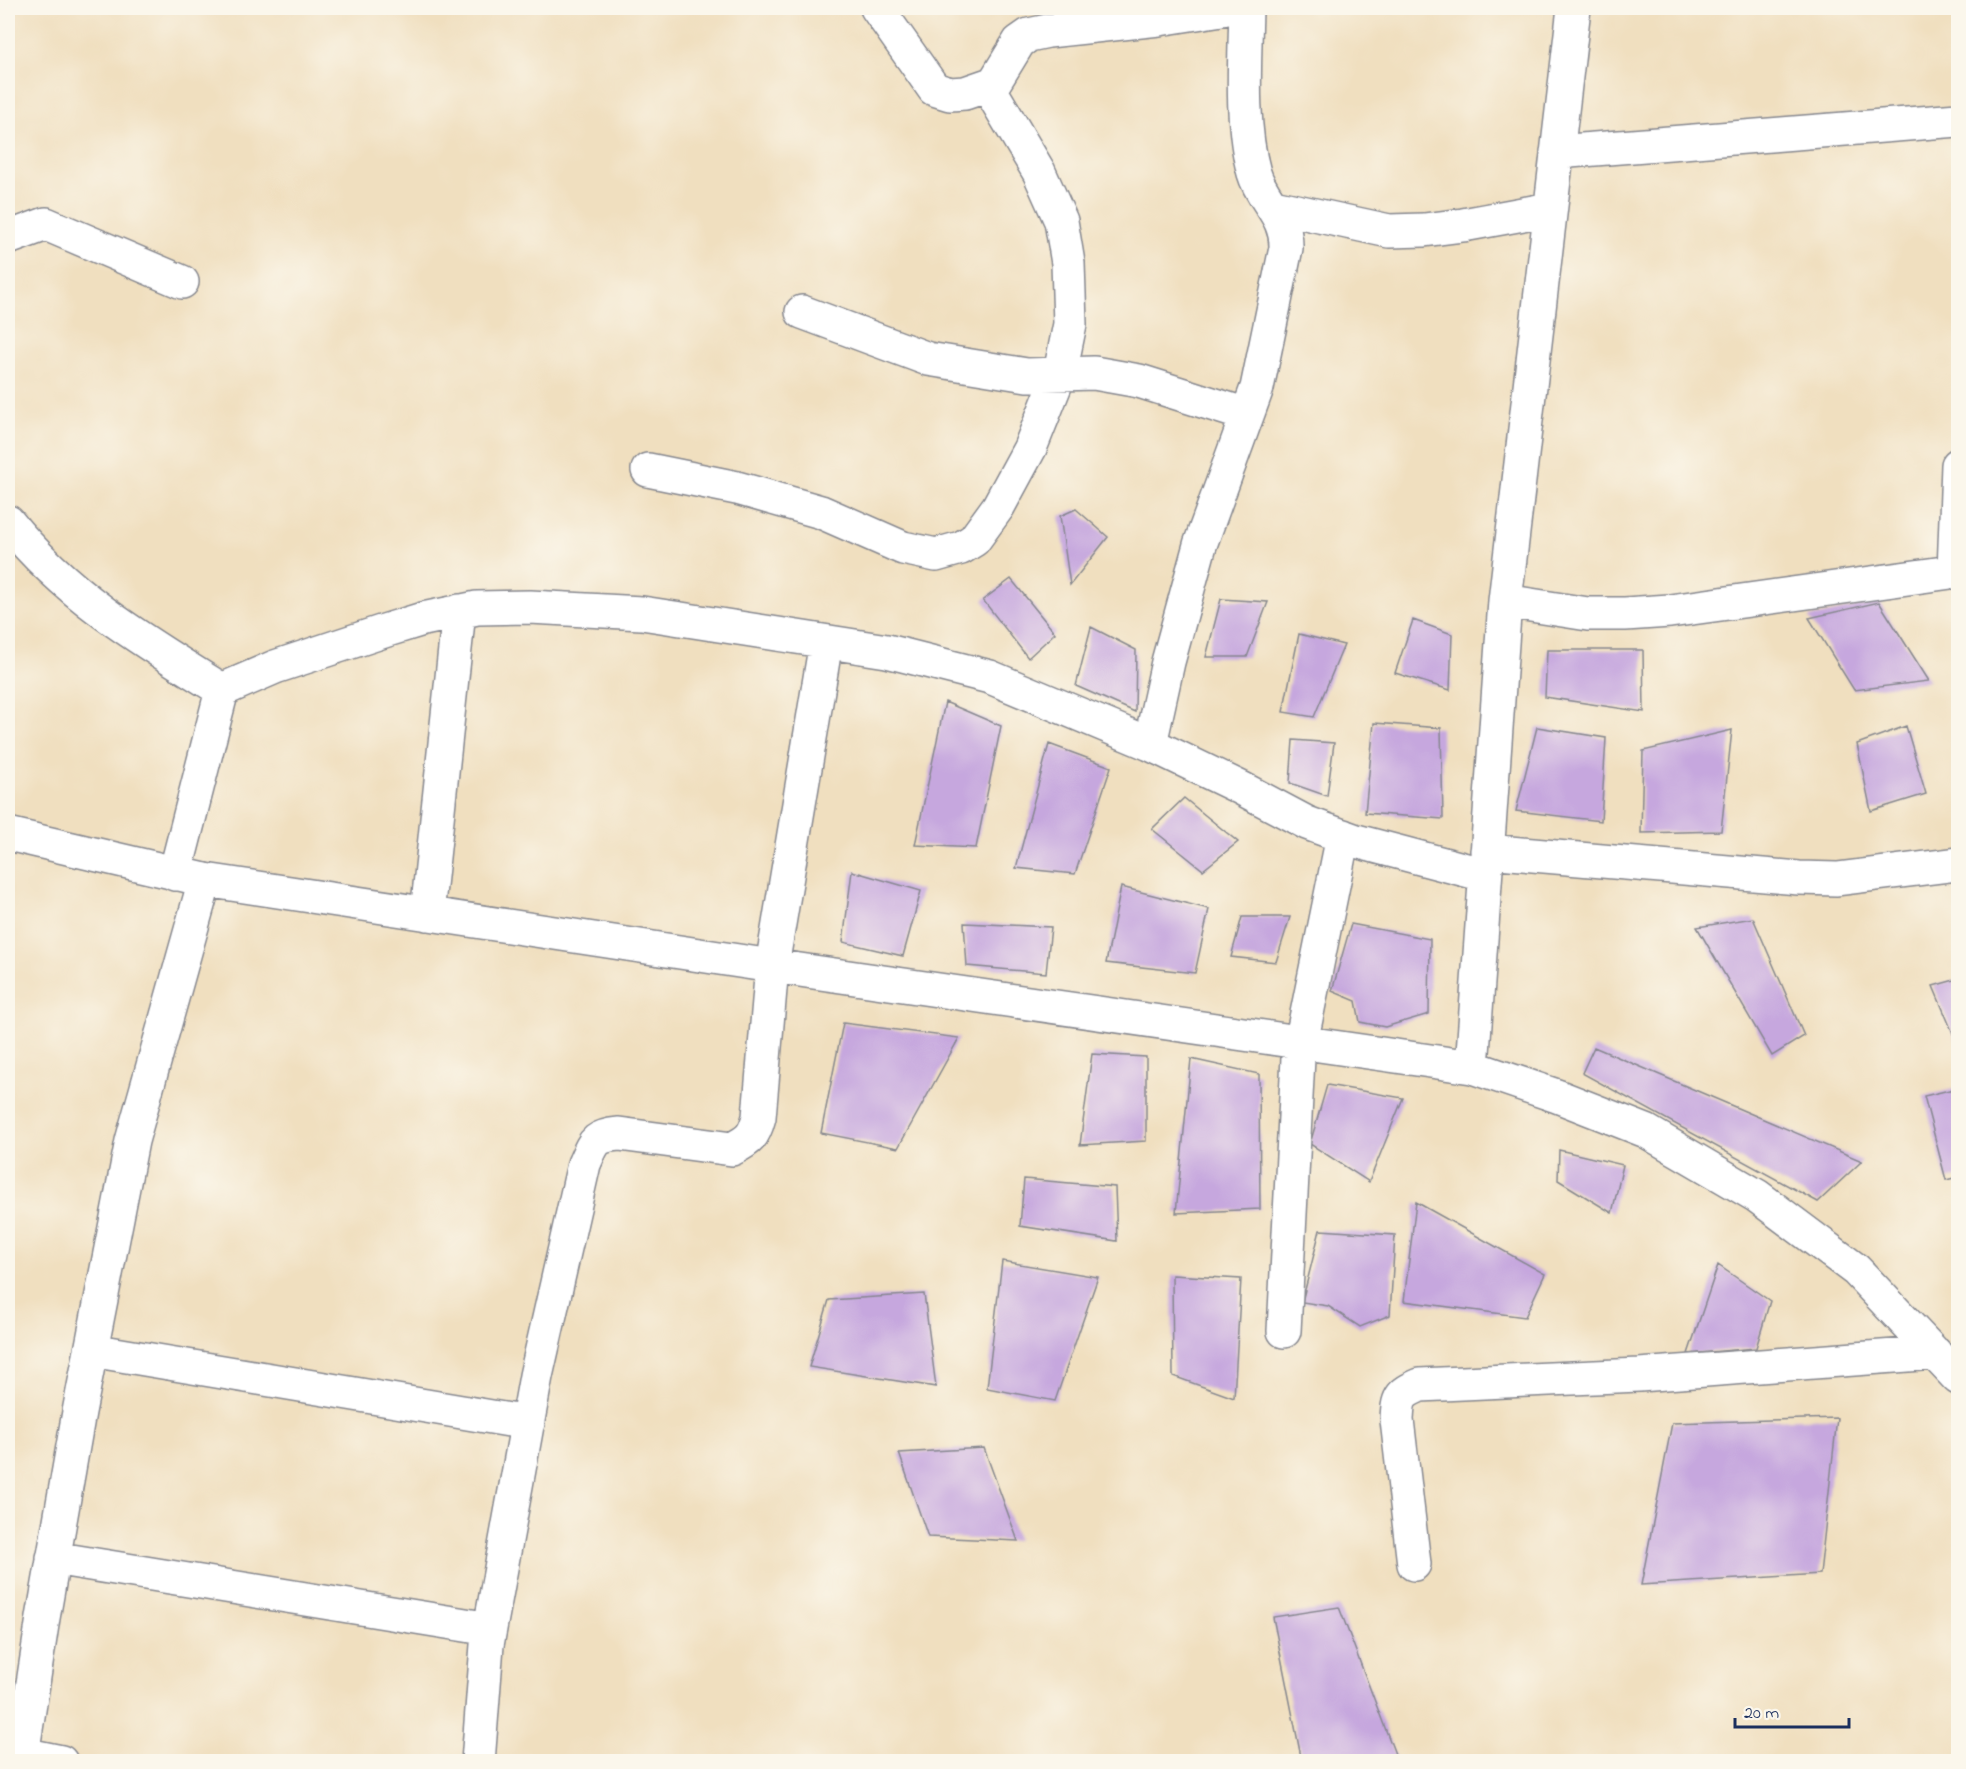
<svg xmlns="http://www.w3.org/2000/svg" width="1966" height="1769" font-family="'Indie Flower',sans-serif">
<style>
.building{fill:#c6a7de}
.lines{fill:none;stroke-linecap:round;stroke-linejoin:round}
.minor-casing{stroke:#86878e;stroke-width:36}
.tertiary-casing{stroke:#86878e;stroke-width:36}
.minor{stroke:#fff;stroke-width:33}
.tertiary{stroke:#fff;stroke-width:33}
</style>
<rect width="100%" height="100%" fill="#fbf7ec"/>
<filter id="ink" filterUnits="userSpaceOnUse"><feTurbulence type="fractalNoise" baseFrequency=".0167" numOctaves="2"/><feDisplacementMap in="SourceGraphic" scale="12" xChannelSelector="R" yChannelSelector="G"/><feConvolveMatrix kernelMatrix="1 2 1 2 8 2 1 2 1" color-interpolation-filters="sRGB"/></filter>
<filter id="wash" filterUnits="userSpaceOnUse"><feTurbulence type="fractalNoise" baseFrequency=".008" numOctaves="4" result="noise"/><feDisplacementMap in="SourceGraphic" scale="24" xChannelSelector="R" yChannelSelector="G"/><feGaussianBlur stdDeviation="1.35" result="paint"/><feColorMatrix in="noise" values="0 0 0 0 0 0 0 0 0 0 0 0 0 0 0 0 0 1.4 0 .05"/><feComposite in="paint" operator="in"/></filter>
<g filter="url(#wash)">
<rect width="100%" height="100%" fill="#f0dfbf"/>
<g id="blocks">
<!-- building -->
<path class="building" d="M1076 509 1108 537 1070 585 1060 516Z
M1011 579 1055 633 1028 658 983 600Z
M1221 599 1268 602 1247 657H1206Z
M1879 602 1929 681 1854 690 1809 618Z
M1413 620 1452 634 1450 690 1395 673Z
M1091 627 1136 650 1135 712 1076 686Z
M1299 634 1344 645 1314 717 1283 712Z
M1547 650H1643L1644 712 1545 697Z
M945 702 1001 726 976 848 915 845Z
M1374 723 1441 728 1443 819 1365 813Z
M1906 726 1926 794 1871 811 1857 744Z
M1537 727 1606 738 1601 821 1516 811Z
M1732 730 1721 831 1641 833 1643 751Z
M1293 740 1334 743 1327 796 1290 783Z
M1049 744 1111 767 1075 874 1016 868Z
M1184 798 1238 842 1203 870 1152 829Z
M852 871 921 891 903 956 843 942Z
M1121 887 1209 909 1195 973 1106 963Z
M1242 917H1290L1276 962 1231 957Z
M1753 918 1804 1036 1772 1056 1697 927Z
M964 923 1051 927 1046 973 967 966Z
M1351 924 1430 939 1429 1014 1385 1027 1360 1022 1356 1001 1332 991Z
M1958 979V1045L1933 986Z
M843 1023 959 1038 898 1148 821 1133Z
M1594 1047 1862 1161 1818 1202 1582 1073Z
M1092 1054 1146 1057V1141L1080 1145Z
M1191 1059 1259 1074 1260 1209 1176 1213Z
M1327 1085 1403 1098 1369 1182 1310 1144Z
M1958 1088V1177L1946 1180 1924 1096Z
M1559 1150 1623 1165 1612 1213 1558 1180Z
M1024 1179 1115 1187 1117 1241 1020 1226Z
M1416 1202 1545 1274 1525 1317 1404 1301Z
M1320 1230 1395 1235 1390 1315 1360 1327 1328 1306 1302 1302Z
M1002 1261 1098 1277 1055 1401 987 1388Z
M1718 1265 1770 1301 1756 1348 1688 1354Z
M1172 1275 1241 1279 1234 1398 1173 1376Z
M924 1294 936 1387 809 1367 829 1300Z
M1837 1418 1820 1574 1641 1585 1672 1423Z
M984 1448 1018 1541 928 1537 899 1453Z
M1339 1607 1398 1762H1302L1273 1617Z"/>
</g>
</g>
<g filter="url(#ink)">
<use href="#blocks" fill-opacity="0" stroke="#86878e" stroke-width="1.5"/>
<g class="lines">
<!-- minor casing -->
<g class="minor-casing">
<path id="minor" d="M877 8 934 89 950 94 965 93 994 83 1019 42 1029 35 1048 31 1159 19 1228 8
M1557 152 1958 120
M1273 206 1389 231 1424 230 1463 225 1550 209
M8 238 46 224 182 282
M802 312 928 359 1027 375 1094 373 1139 381 1247 415
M648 470 737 488 821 512 903 548 936 555 961 548 974 540 998 507 1030 448 1060 373 1070 324 1068 263 1061 221 1039 172 988 86
M8 522C66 595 144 642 222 690
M1954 572 1958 465
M1505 601 1588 614H1625L1670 611 1958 571
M1150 744 1168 662 1200 545 1257 388 1286 248C1287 215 1262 201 1254 173 1240 123 1245 59 1246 8
M1487 851 1799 878 1837 879 1958 864
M175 874 222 690 275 667 384 631 423 619 477 608 530 607 642 613 887 651 990 677 1150 744 1241 788 1307 823 1356 841 1485 875
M427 914 459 611
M1472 1067 1505 601 1574 8
M1284 1331 1298 1058 1343 836
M91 1350 528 1423
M53 1558 490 1629
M1414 1564 1397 1420C1398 1398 1399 1394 1420 1385L1639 1375 1935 1353
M22 1754 61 1762
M21 1762 43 1618 79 1412 132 1141 205 880 772 966 1472 1067 1557 1096 1646 1131 1757 1196 1856 1270 1958 1378
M478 1762 487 1645 536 1376 584 1164C594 1142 594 1136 619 1134L732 1149C750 1140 754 1136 759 1117L772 966 823 660"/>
</g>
<!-- tertiary casing -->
<g class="tertiary-casing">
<path id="tertiary" d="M8 834 205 880"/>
</g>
<!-- minor -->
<use href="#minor" class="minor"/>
<!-- tertiary -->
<use href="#tertiary" class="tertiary"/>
</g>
</g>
<!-- margin -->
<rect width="1966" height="1769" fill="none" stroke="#fbf7ec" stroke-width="30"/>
<!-- scale -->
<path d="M1735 1718v9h114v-9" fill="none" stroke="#1b2f5e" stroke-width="3"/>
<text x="1744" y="1718" font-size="18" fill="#1b2f5e" stroke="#fbf7ec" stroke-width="4.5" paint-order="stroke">20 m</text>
</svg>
